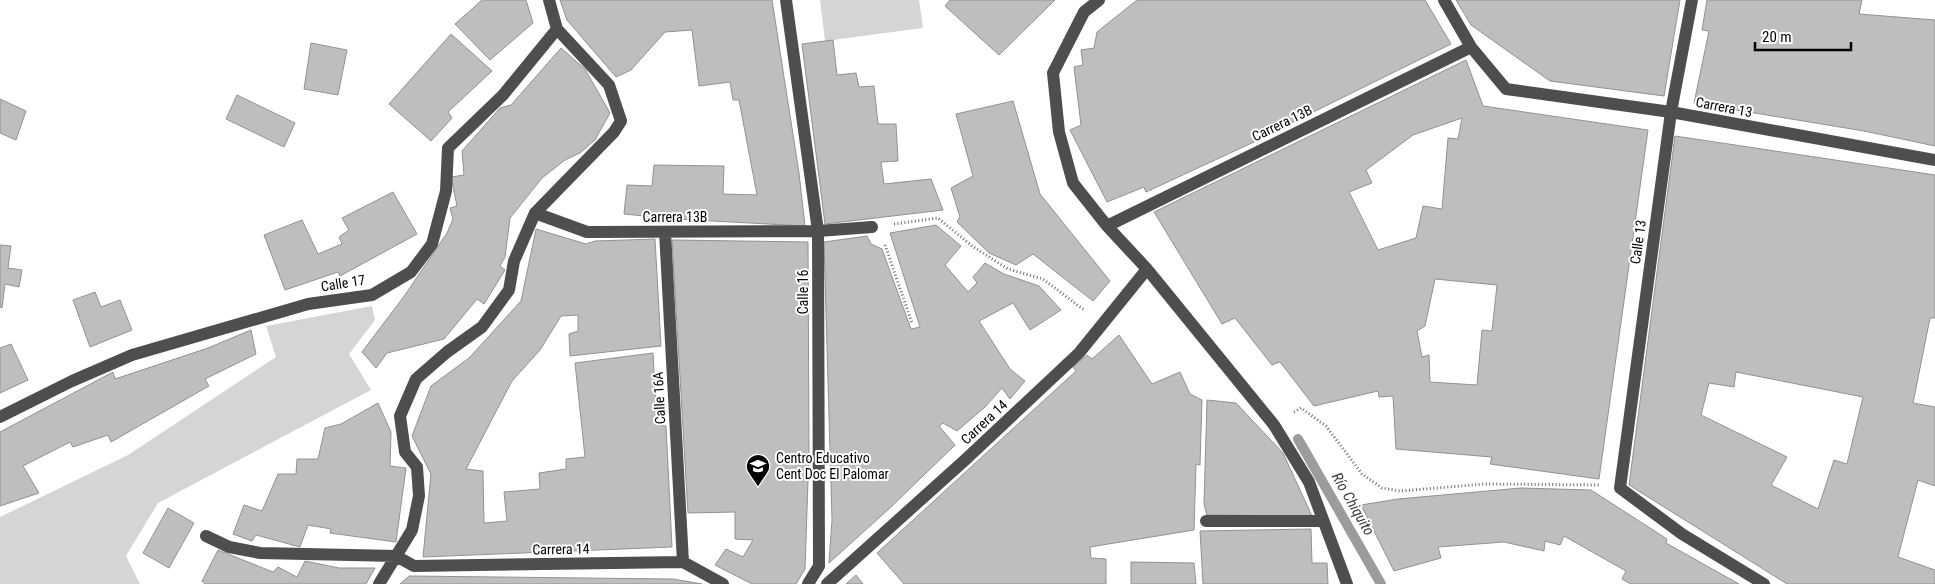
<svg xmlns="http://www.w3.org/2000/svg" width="1935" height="584" font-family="'Roboto Condensed',sans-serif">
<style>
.green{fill:#d5d5d5}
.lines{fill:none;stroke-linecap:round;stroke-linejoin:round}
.stream{stroke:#9c9c9c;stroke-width:10}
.building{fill:#bebebe;stroke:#929292;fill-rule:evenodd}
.path{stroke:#707070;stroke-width:3;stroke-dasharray:1 2.5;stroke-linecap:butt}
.minor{stroke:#4e4e4e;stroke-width:12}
.labels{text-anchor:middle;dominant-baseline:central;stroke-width:4;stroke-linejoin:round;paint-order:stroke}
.street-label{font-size:14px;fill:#000;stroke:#fff}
.poi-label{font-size:14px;fill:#000;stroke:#fff;text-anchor:start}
.water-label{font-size:15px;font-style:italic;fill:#3d3d3d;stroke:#fff}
</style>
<rect width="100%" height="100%" fill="#fff"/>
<!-- green -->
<path class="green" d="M820 0H919L923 28 825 41Z
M372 306 375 320 349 354 371 390 158 503 126 556 140 584H0V517L128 455 276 357 266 326Z"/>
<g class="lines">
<!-- stream -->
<path class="stream" d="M1298 439 1381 584"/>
</g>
<!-- building -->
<path class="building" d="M482 0H526L533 23 490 60 455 24Z
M560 0H772L799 173 805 226 675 219 624 214 627 185 652 186 654 165 724 166 723 194 757 195 739 100H733L730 82 699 86 692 30 665 32 631 70 616 77 567 20Z
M950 0H1055L999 55 945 6Z
M1137 0H1425L1451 44 1289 124 1286 117 1266 126 1269 135 1146 192 1144 187 1107 202 1070 130 1081 125 1074 67 1083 65 1081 50 1094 48 1097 32Z
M1456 0H1680L1664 96 1550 81 1471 25Z
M1707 0H1862L1859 14 1935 20V146L1864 131 1694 103 1709 31 1702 30Z
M451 34 492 71 448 112 452 118 431 141 389 104Z
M833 40 837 75 856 73 859 87 874 86 878 124H896L898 161 881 162 884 184 931 179 943 210 825 224 802 44Z
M311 43 347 50 338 95 304 89Z
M561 48 585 69 610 113 595 140 580 153 565 160 542 178 510 218 505 257 500 266 505 270 484 304 477 299 444 339 387 353 376 368 362 352 405 295 447 233 453 219 450 208 457 206 451 177 464 175 462 151 500 108 511 105Z
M1466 60 1483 106 1648 130 1599 479 1490 464 1492 457 1396 449 1393 396 1379 397 1378 391 1314 406 1280 362 1272 365 1235 318 1222 324 1154 212ZM1462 118 1458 139 1448 138 1442 209 1423 206 1416 238 1378 250 1349 192 1372 183 1366 170 1413 135ZM1435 279 1497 285 1492 331 1482 330 1477 385 1430 382 1429 355 1422 357 1417 331 1425 326Z
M237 95 295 123 284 147 226 119Z
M0 99 26 111 16 140 0 133Z
M1013 101 1040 194 1110 281 1093 301 1033 254 1016 265 989 253 957 222 960 217 951 188 973 176 956 114Z
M1675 136 1935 175V318H1930L1913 403 1935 407V486L1918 480 1898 557 1935 570V584H1787L1629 485ZM1736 372 1863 397 1847 464 1834 460 1818 509 1771 485 1787 457 1701 415 1709 383 1734 387Z
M393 192 417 234 340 276 338 272 285 290 264 235 302 220 318 254 342 244 339 237 349 230 342 218Z
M936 225 961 246 945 265 968 292 977 283 973 277 985 263 1004 274 1039 286 1061 310 1030 330 1013 303 979 321 1010 369 1025 381 1010 399 1002 388 985 407 957 431 943 423 939 426 955 445 891 507 829 563 832 520 824 242 867 236 871 244 882 249 911 329 920 327 890 233Z
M536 229 586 244 595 241 655 239 661 346 570 356 569 334 578 331V315L561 316 540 350 512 381 466 469 483 471 484 523 507 521 504 492 540 489 539 473 566 469V459L585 457 575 363 653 353 657 425 666 426 672 547 423 557 431 474 412 436 431 386 469 358 521 301Z
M672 240 808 242 809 452 805 569 796 584H752L715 565 726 549 743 557 753 540 735 539V512L688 513Z
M0 245 11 246 8 268 22 270 19 287 5 284 2 308 0 307Z
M95 292 101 307 120 300 132 330 90 347 73 300Z
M251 330 256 354 205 379 209 386 111 442 108 435 73 447 70 442 23 466 39 493 0 506V432L113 372 115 379 208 348Z
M1119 335 1152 384 1180 372 1190 394 1202 400 1200 465 1196 464 1194 530 1090 547 1091 558 1106 559V584H904L877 553 1076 371 1073 367 1087 355 1092 359Z
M11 344 28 380 0 393V348Z
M1207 400 1236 403 1283 453 1312 516 1207 515 1204 504Z
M378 403 391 432 390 466 406 468 396 542 330 533 331 529 308 525 300 547 256 535 252 541 233 534 244 505 262 511 278 474H296L297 459H318L325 428 341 424Z
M1521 488 1591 490 1667 539 1666 543 1739 584H1631L1622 579 1626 571 1564 536 1560 545 1545 541 1544 551 1504 542 1438 547 1441 558 1394 571 1361 505 1398 499Z
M168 508 194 523 169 568 143 553Z
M1311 529 1312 563H1327L1328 584H1203L1200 531Z
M218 550 273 572 278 567 297 577 305 561 339 568H375L366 584H205L202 581Z
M1131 562 1194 563 1196 584H1131Z
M856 575 863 584H846Z
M409 576 673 579 702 584H400Z"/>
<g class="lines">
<!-- path -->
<path class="path" d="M894 224 938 218 972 246 1008 269 1043 279 1084 310
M885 245 912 323
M1294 412 1301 408 1326 426 1362 474 1382 488 1400 491 1485 484 1599 485"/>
<!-- minor -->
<path class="minor" d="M786 0 818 231 819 566 808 584
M1099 0 1084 12 1053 73 1059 132 1073 183 1107 226 1147 269 1274 425 1309 482 1347 584
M1444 0 1471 47 1506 89 1671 112 1935 160
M1692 0 1671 112 1620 488 1682 534 1764 584
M535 213 587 232 818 231 872 227
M1107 226 1471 47
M665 232 683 562
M0 417 72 381 132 355 308 304 372 295 411 272 432 244 446 191 448 148 503 95 557 29
M1206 521H1322
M206 536 229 547 260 553 396 556 414 566 683 562 723 584
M379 584 412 530 419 496 417 467 405 452 400 416 416 379 447 352 482 327 509 290 514 261 535 213 614 132 621 121 609 85 557 29 549 0
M827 584 965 460 1079 353 1147 269"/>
</g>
<!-- icons -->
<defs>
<g id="school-pin" transform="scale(1.25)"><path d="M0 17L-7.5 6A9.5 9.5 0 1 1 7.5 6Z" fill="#000" stroke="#fff"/><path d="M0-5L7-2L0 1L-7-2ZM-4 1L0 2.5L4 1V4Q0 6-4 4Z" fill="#fff"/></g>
</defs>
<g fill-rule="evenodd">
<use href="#school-pin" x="758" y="466"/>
</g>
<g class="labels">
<!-- street labels -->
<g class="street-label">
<text transform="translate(1724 107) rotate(11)">Carrera 13</text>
<text transform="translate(1282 123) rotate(-26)">Carrera 13B</text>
<text x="675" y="217">Carrera 13B</text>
<text transform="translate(1638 242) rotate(-82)">Calle 13</text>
<text transform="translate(343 283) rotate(-9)">Calle 17</text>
<text transform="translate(803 292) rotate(-90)">Calle 16</text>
<text transform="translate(659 398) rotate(-93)">Calle 16A</text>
<text transform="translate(984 422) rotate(-43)">Carrera 14</text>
<text transform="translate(561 549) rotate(-1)">Carrera 14</text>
</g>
<!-- poi labels -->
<g class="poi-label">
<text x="776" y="458">Centro Educativo<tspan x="776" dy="16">Cent Doc El Palomar</tspan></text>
</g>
<!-- water labels -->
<g class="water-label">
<text transform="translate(1353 504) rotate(60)">Río Chiquito</text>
</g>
</g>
<!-- scale -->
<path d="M1755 42v8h96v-8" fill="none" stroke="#000000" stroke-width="2.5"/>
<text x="1762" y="42" font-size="15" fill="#000000" stroke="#ffffff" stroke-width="4" paint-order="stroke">20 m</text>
</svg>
